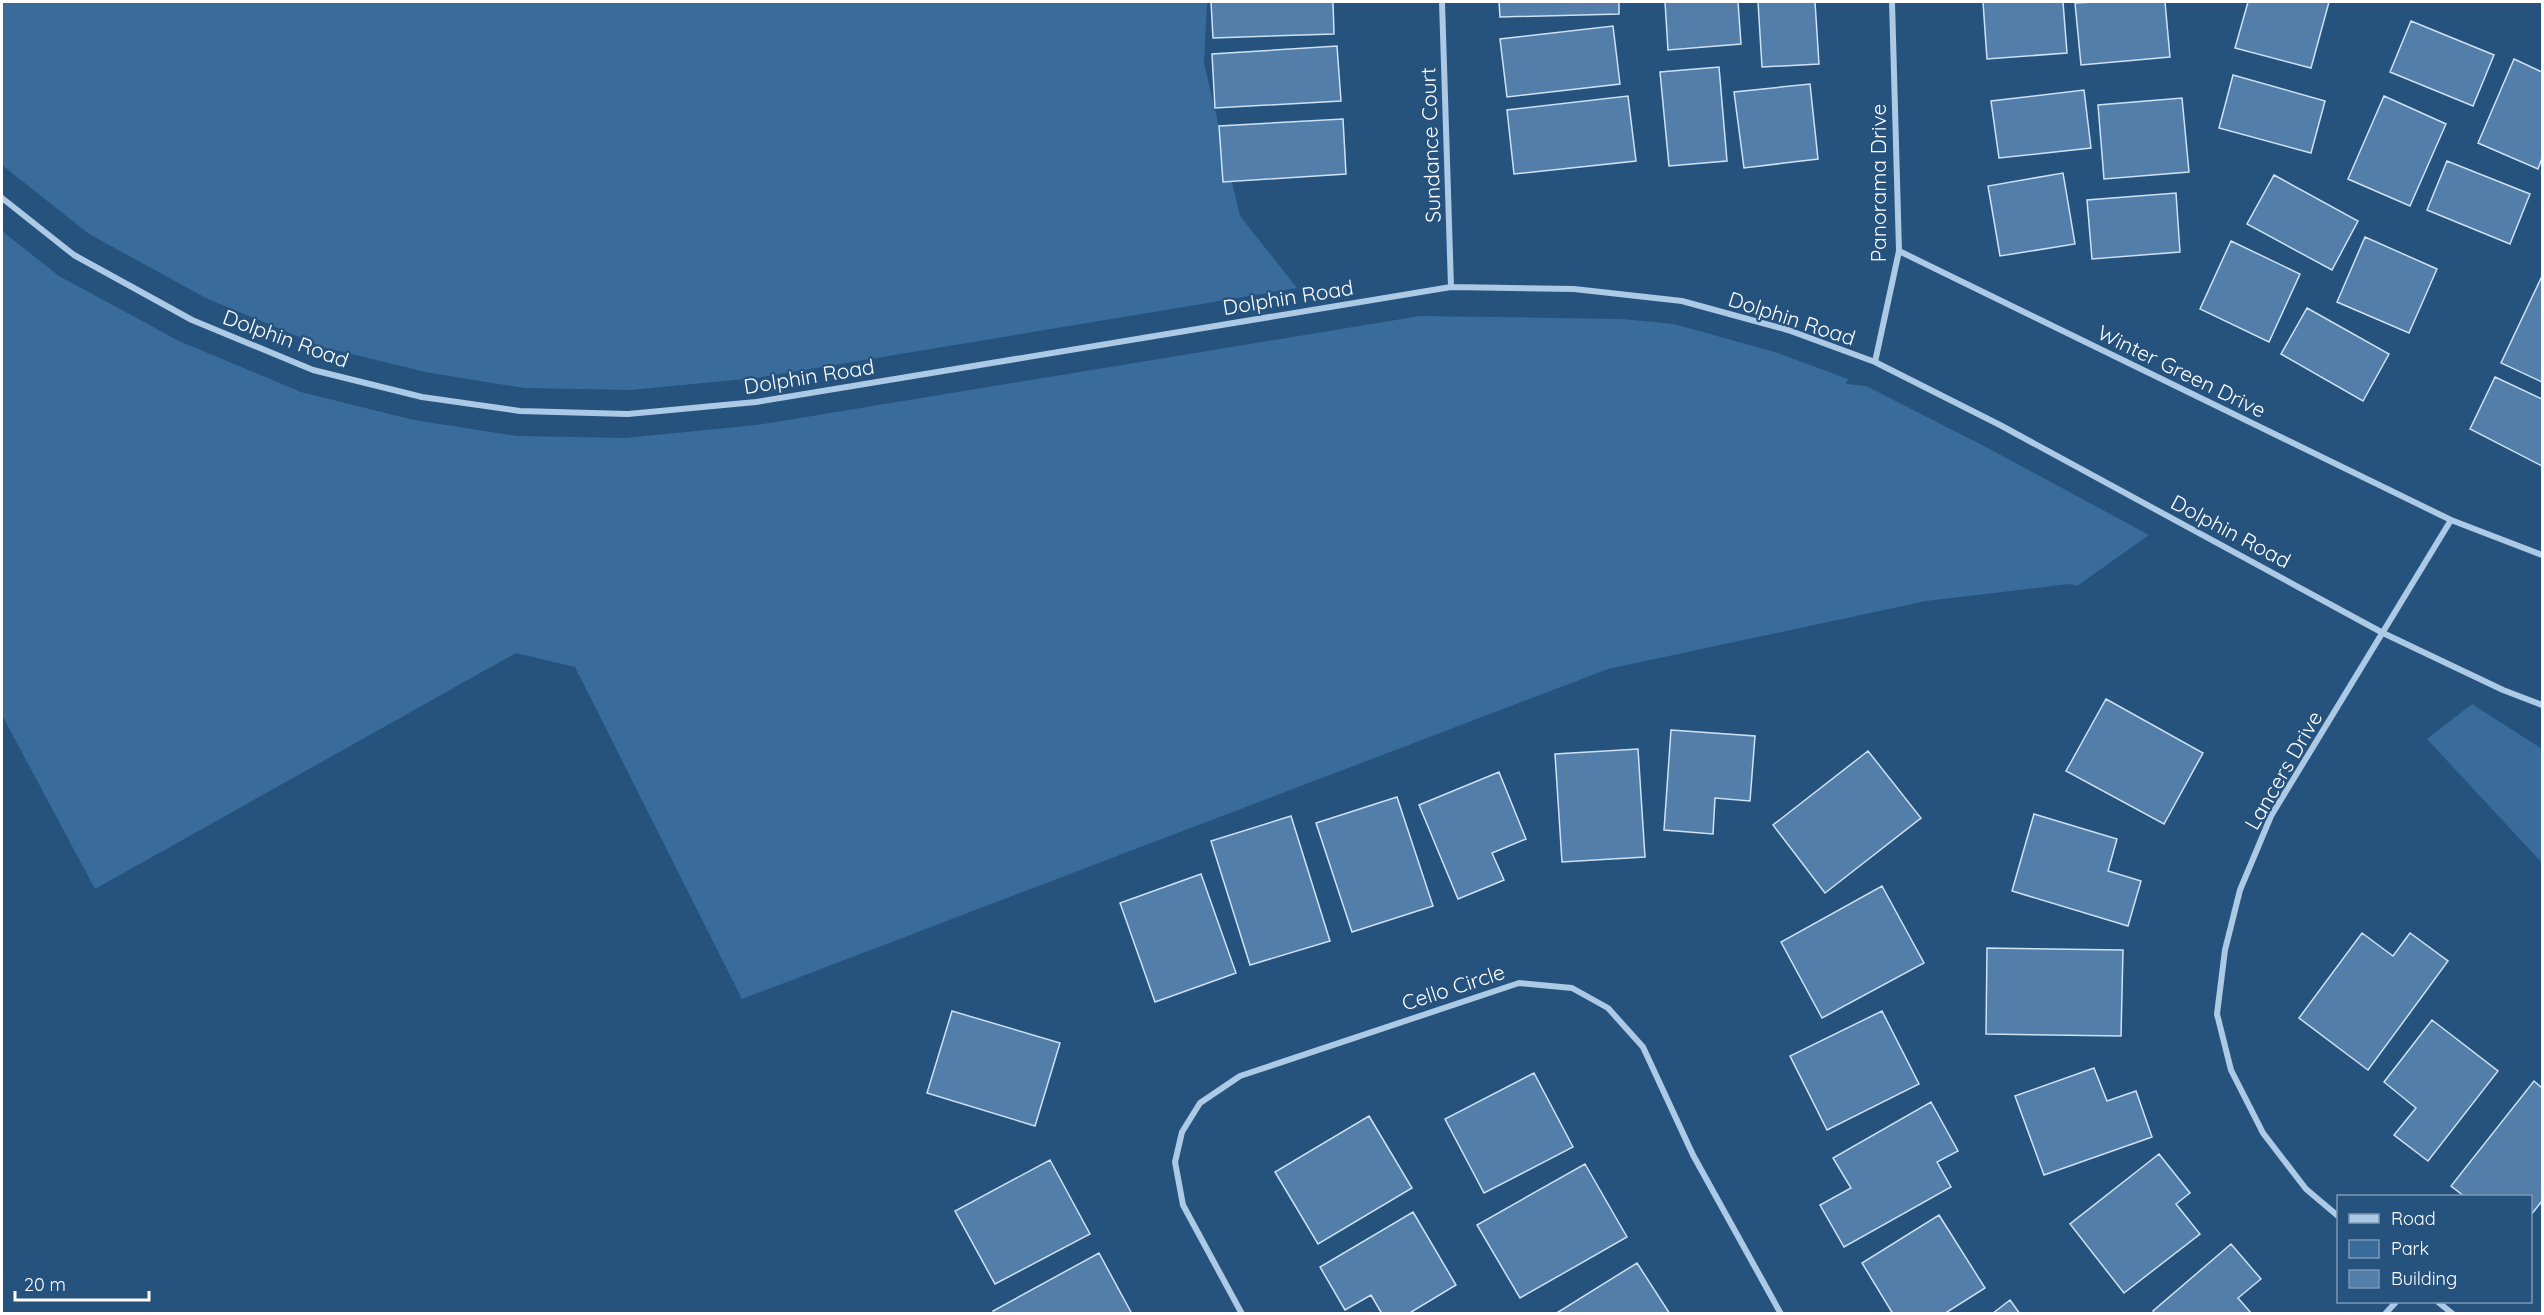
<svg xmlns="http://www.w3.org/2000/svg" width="2544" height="1315" font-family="Quicksand,sans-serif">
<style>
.green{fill:#396c9b}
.building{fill:#527ea9;stroke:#cee2f4;stroke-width:1.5}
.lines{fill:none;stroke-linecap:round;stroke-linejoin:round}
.street{stroke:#acc9e5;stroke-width:6}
.labels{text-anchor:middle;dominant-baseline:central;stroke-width:4.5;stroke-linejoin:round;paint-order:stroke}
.street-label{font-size:21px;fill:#fff;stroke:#26527e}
</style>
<rect width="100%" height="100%" fill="#26527e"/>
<!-- green -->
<path class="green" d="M2 2H1207L1204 63 1240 216 1297 288 756 378 630 390 525 388 430 373 323 347 206 298 89 234 7 169 2 164Z
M2 231 59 276 179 341 301 392 414 420 517 436 625 438 757 425 1420 316 1621 319 1674 324 1778 353 1848 379 1846 384 1866 386 1986 447 2149 535 2077 586 2069 584 1926 601 1608 669 742 999 575 667 516 653 95 889 2 715Z
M2472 704 2542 749V863L2427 739Z"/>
<!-- building -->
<path class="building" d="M1211 2H1333L1334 34 1213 38Z
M1499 2H1619V14L1500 17Z
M1665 2H1738L1741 44 1668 50Z
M1758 2H1815L1819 64 1762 67Z
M1983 2H2063L2067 53 1987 59Z
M2094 2H2165L2170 57 2081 65 2075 3Z
M2248 2H2329L2311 68 2235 48Z
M2411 21 2494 55 2473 106 2390 72Z
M1613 26 1620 84 1507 97 1500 39Z
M1337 46 1341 101 1215 108 1212 54Z
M2514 59 2542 72V158L2538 169 2478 143Z
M1719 67 1727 161 1669 166 1660 72Z
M2233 75 2325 101 2311 153 2219 128Z
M1810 84 1818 159 1744 168 1734 92Z
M2084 90 2091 148 1999 158 1991 101Z
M1628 96 1636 161 1514 174 1507 110Z
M2384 96 2446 124 2410 206 2348 179Z
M2182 98 2189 172 2104 179 2098 105Z
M1343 119 1346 174 1223 182 1219 126Z
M2447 161 2530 194 2510 244 2427 210Z
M2063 173 2075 244 2000 256 1988 186Z
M2274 175 2358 221 2332 270 2247 224Z
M2176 193 2180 252 2092 259 2087 200Z
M2365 237 2437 269 2409 333 2337 302Z
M2231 241 2300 274 2269 342 2200 309Z
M2542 276V382L2501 363Z
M2307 308 2389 354 2363 401 2281 354Z
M2495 377 2542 399V466L2470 429Z
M2106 699 2203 753 2164 824 2066 771Z
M1671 730 1755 736 1750 801 1715 798 1713 834 1664 830Z
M1638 749 1645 857 1562 862 1555 754Z
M1868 751 1921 818 1825 893 1773 825Z
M1499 772 1526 839 1492 853 1504 880 1458 899 1419 805Z
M1397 797 1433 906 1352 932 1316 823Z
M2034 814 2117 839 2108 871 2141 881 2128 926 2012 891Z
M1291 816 1330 941 1250 965 1211 841Z
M1201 874 1236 973 1155 1002 1120 903Z
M1882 886 1924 963 1822 1018 1781 942Z
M2362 933 2393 956 2410 933 2448 961 2368 1070 2299 1018Z
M1987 948 2123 950 2121 1036 1986 1034Z
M952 1011 1060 1043 1035 1126 927 1093Z
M1882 1011 1919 1084 1827 1130 1790 1056Z
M2432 1020 2498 1071 2428 1161 2394 1135 2416 1108 2384 1082Z
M2094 1068 2107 1101 2136 1091 2152 1137 2044 1175 2015 1096Z
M1534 1073 1573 1147 1484 1193 1445 1119Z
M2534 1081 2542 1088V1201L2530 1216V1196H2464L2451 1186Z
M1931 1102 1958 1151 1937 1162 1951 1187 1844 1247 1820 1205 1851 1188 1833 1158Z
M1369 1116 1412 1188 1318 1244 1275 1172Z
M2159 1154 2190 1193 2176 1204 2200 1234 2124 1293 2070 1224Z
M1050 1160 1090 1234 995 1284 955 1211Z
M1585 1164 1627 1237 1520 1298 1477 1225Z
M1413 1212 1456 1285 1408 1314H1382L1371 1295 1345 1310 1320 1267Z
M1939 1215 1985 1288 1944 1314H1893L1862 1263Z
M2231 1244 2261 1279 2238 1298 2252 1314H2155L2153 1311Z
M1099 1253 1132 1314H995L993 1311Z
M1637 1263 1670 1314H1555Z
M2010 1300 2020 1314H1992Z"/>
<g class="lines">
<!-- street -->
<path class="street" d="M1442 2 1451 287
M2 198 74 255 192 320 313 370 422 397 520 411 628 414 756 402 1451 287 1574 289 1682 301 1788 330 1875 362 2000 425 2383 633 2503 690 2542 705
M1899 251 2451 520 2542 555
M1875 362 1899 251 1892 2
M2338 1216 2306 1189 2263 1133 2231 1070 2217 1014 2225 950 2240 890 2271 816 2451 520
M2438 1302 2453 1314
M1242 1314 1183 1205 1175 1162 1182 1132 1200 1103 1240 1076 1519 983 1572 988 1608 1008 1643 1047 1693 1155 1781 1314
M2385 1314 2396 1302"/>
</g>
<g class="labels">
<!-- street labels -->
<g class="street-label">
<text transform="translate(1430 145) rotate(-92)">Sundance Court</text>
<text transform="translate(1878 183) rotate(-90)">Panorama Drive</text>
<text transform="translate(1288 297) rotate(-9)">Dolphin Road</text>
<text transform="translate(1792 318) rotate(18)">Dolphin Road</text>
<text transform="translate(286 338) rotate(20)">Dolphin Road</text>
<text transform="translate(2182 371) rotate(26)">Winter Green Drive</text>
<text transform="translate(809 376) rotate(-9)">Dolphin Road</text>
<text transform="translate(2231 531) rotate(28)">Dolphin Road</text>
<text transform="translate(2283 770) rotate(-60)">Lancers Drive</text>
<text transform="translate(1453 987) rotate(-18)">Cello Circle</text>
</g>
</g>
<!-- border -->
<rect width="2544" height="1315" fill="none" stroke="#ffffff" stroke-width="6"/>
<!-- legend -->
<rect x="2337" y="1195" width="195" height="108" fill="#26527e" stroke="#7d97b2" stroke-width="1.5"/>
<rect x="2349" y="1214" width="30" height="9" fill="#acc9e5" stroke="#7d97b2" stroke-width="1.5"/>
<text x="2391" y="1225" font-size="18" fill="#ffffff">Road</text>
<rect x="2349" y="1240" width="30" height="18" fill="#396c9b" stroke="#7d97b2" stroke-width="1.5"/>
<text x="2391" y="1255" font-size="18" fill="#ffffff">Park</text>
<rect x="2349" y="1270" width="30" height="18" fill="#527ea9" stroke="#7d97b2" stroke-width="1.5"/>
<text x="2391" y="1285" font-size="18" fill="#ffffff">Building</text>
<!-- scale -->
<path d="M15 1291v9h134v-9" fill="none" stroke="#ffffff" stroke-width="3"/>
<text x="24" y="1291" font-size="18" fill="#ffffff" stroke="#26527e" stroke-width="4.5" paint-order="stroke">20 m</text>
</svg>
